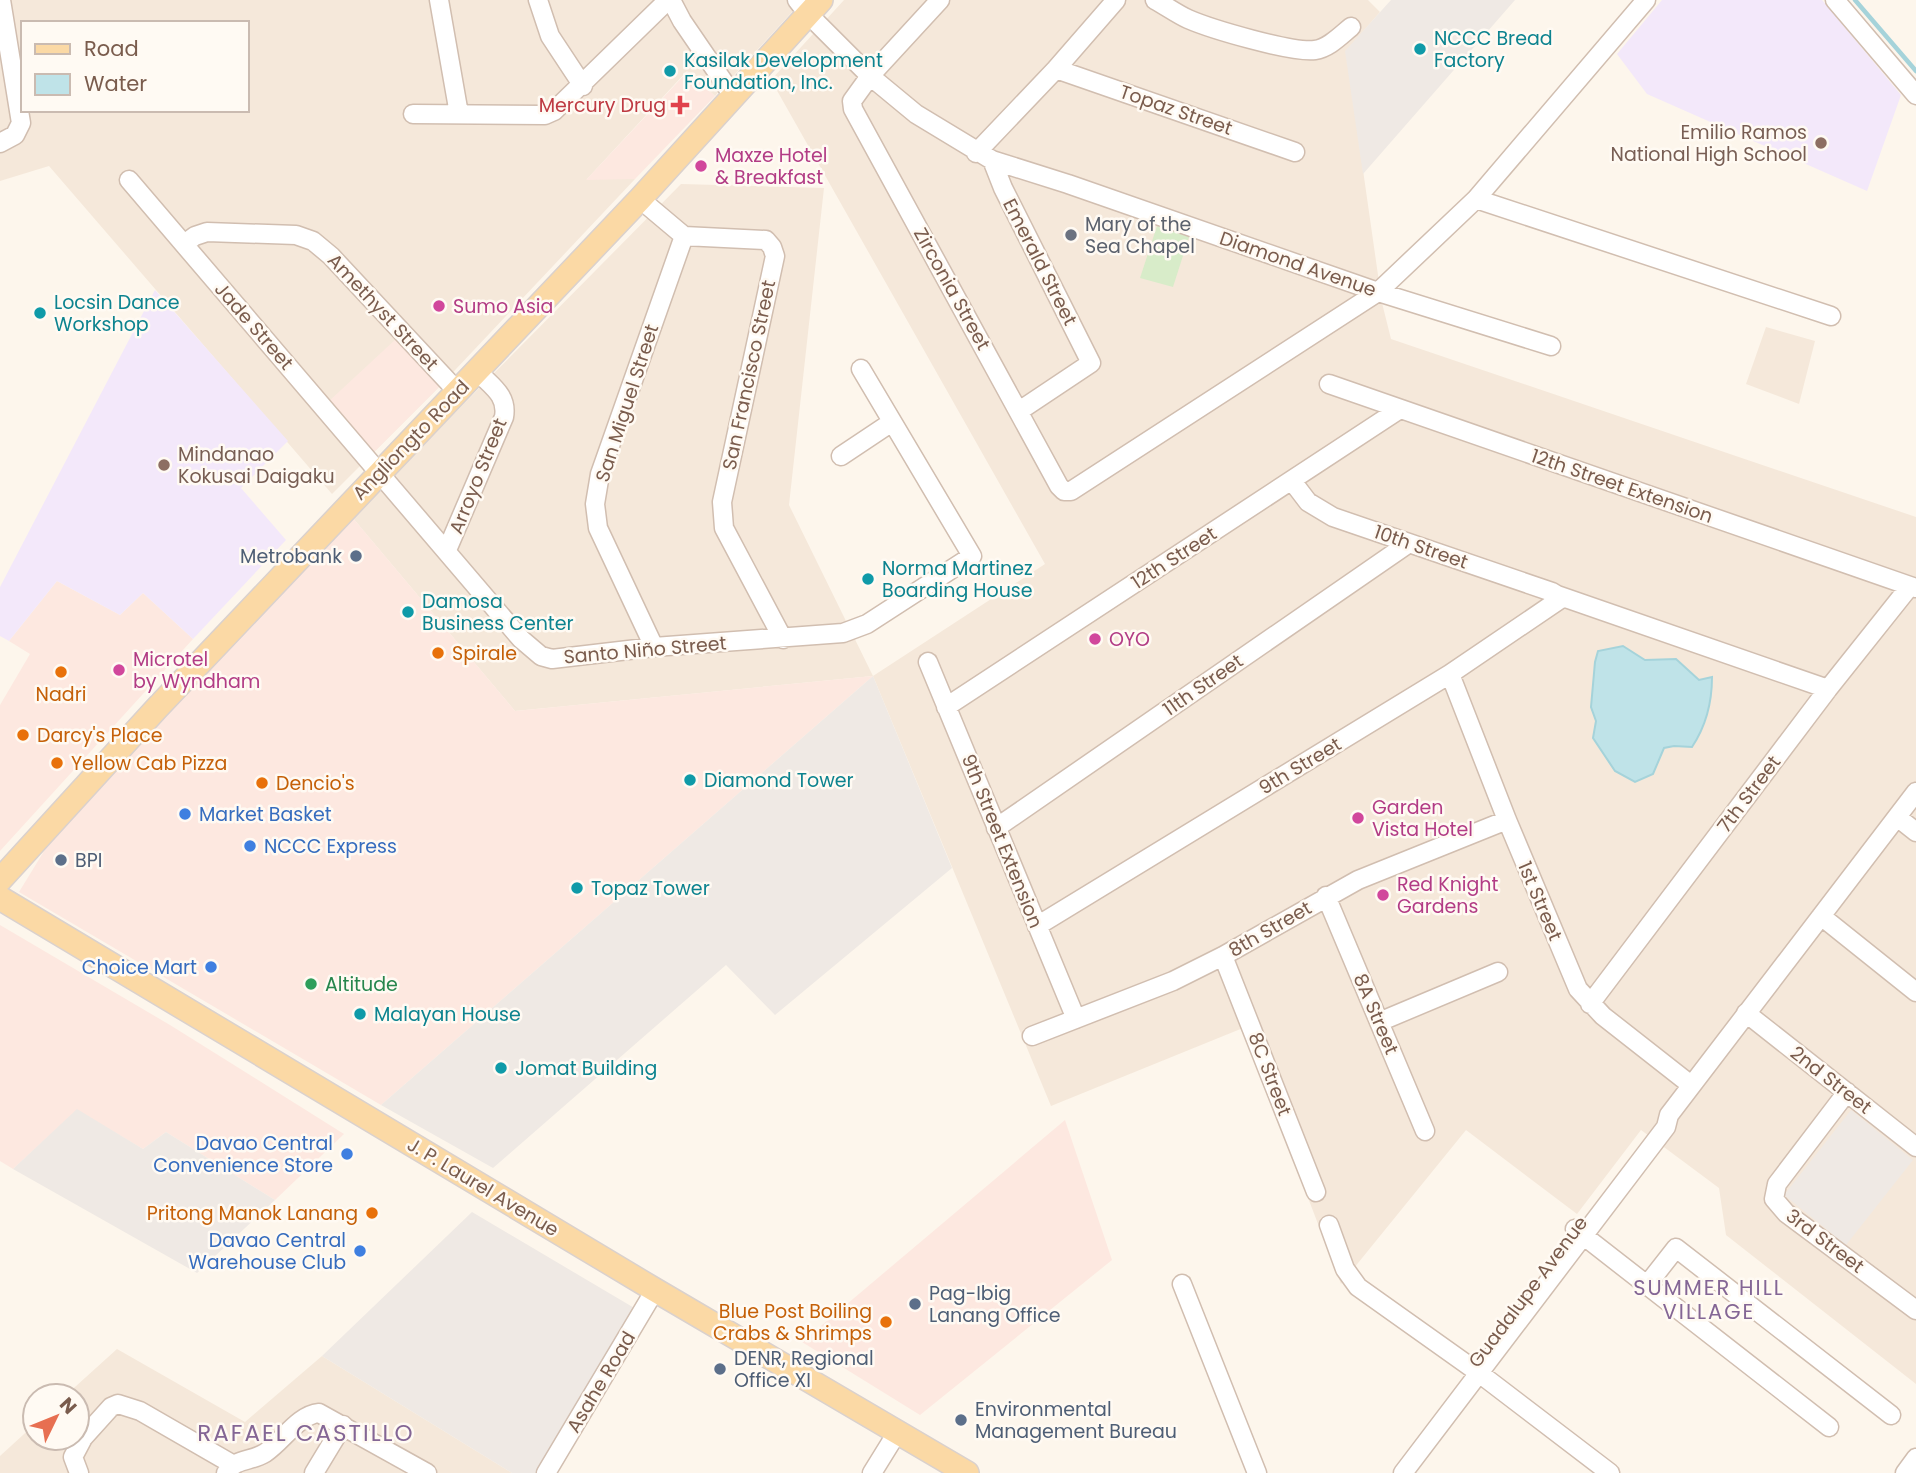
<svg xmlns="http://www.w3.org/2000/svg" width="1916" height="1473" font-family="Poppins,sans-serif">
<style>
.residential{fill:#f5e8da;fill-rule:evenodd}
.commercial{fill:#fde8e0}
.industrial{fill:#efe9e4}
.education{fill:#f3e8fa}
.green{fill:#d8ecc9}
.water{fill:#bfe3e8;stroke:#a5d3da;stroke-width:2}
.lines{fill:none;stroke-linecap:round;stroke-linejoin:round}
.stream{stroke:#a5d3da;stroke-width:4.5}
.minor-casing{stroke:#d1beb0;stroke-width:21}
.major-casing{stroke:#dad1cd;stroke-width:26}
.minor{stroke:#fff;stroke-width:18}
.major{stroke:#fbd9a5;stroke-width:23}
.culture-dot{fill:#0f9aa8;stroke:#fffaf3;stroke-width:2.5}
.health-dot{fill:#e0444e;stroke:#fffaf3;stroke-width:2.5}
.education-dot{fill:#8d6e63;stroke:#fffaf3;stroke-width:2.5}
.hotel-dot{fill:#d1479c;stroke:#fffaf3;stroke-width:2.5}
.worship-dot{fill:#6b7280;stroke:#fffaf3;stroke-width:2.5}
.service-dot{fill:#5c6f8a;stroke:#fffaf3;stroke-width:2.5}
.food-dot{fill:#e8710a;stroke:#fffaf3;stroke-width:2.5}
.shop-dot{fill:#3f7fe0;stroke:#fffaf3;stroke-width:2.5}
.leisure-dot{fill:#2e9e5b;stroke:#fffaf3;stroke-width:2.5}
.labels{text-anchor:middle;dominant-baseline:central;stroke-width:5;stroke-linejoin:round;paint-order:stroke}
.culture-label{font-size:19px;fill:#0d838f;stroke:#fffaf3;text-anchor:start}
.health-label{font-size:19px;fill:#be3a42;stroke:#fffaf3;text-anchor:end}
.street-label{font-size:19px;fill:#7a5c4d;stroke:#fffaf3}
.education-label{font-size:19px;fill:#785e54;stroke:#fffaf3;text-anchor:end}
.hotel-label{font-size:19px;fill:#b23c85;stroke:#fffaf3;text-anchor:start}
.worship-label{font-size:19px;fill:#5b616d;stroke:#fffaf3;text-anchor:start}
.service-label{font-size:19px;fill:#4e5e75;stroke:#fffaf3;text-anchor:start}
.food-label{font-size:19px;fill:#c56008;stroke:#fffaf3;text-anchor:start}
.shop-label{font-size:19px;fill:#366cbe;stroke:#fffaf3;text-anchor:end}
.leisure-label{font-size:19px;fill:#27864d;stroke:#fffaf3;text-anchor:start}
.neighbourhood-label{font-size:21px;letter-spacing:2px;fill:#846695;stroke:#fffaf3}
.quarter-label{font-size:23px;letter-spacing:2px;fill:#846695;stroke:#fffaf3}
</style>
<rect width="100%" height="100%" fill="#fdf6ec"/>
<!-- residential -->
<path class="residential" d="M0 0H803L715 96 687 71 587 179H635L440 386 332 494 49 166 0 181ZM23 23H247V110H23Z
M844 0H1368L1380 12 1346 51 1382 303 1391 339 1916 517V1384L1726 1235 1719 1188 1641 1130 1577 1214 1466 1130 1341 1284 1243 1028 1051 1106 873 676 515 711 352 517 681 184 824 188 789 505 873 676 1045 564 771 80Z
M1766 327 1815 341 1799 404 1746 384Z
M117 1349 245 1422 322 1356 512 1473H0V1456L35 1424V1438H77V1396H65Z"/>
<!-- commercial -->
<path class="commercial" d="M688 71 715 96 635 179 586 180Z
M396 339 440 386 374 452 328 402Z
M352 517 515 711 873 676 381 1105 19 892 57 830Z
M57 581 120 615 143 593 193 639 0 851V705L30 654 9 641Z
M0 925 170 1025 344 1134 275 1200 166 1132 143 1149 77 1110 13 1169 0 1161Z
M1065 1120 1112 1260 920 1415 802 1342Z"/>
<!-- industrial -->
<path class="industrial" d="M1391 0H1515L1363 174 1345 51Z
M873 676 952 868 775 1015 726 965 493 1168 381 1105Z
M77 1109 143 1149 166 1132 275 1200 197 1273 13 1169Z
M1851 1110 1913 1160 1846 1245 1784 1195Z
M472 1212 636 1309 539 1473H512L322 1356Z"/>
<!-- education -->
<path class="education" d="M1662 0H1822L1901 95 1867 191 1647 94 1617 54Z
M155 290 288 441 241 488 286 540 193 639 143 593 120 615 57 581 9 641 0 636V587Z"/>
<!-- green -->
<path class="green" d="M1157 226 1189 237 1173 287 1140 278Z"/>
<!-- water -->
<path class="water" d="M1623 646 1645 660 1676 659 1699 680 1712 677C1712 702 1706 726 1692 747L1674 746 1664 748 1653 774 1635 782 1615 771 1593 738 1596 721 1591 707 1595 662 1598 651Z"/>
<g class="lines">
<!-- stream -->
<path class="stream" d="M1855 0 1916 71"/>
<!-- minor casing -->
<g class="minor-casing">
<path id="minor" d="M439 0 459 114
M538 0 550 36 583 86
M671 0 682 21 734 97
M797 0 808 14 870 76 916 114 992 160 1068 184 1378 292 1551 346
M940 0 870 76 852 101 853 109 1059 486 1064 491H1071L1378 292 1476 199 1646 0
M1155 0C1166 6 1177 14 1188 19 1211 29 1292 53 1315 50 1329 48 1341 35 1351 27
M1835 0 1916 95
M1056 69 1295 152
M413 114 545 115 554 111 668 0
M0 143 15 135 21 123 1 0
M976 153 1056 69 1116 0
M992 160 1003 188 1091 363 1019 411
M129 180 521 639 541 656 552 659 654 647 843 633 867 624 972 556 861 369
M640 199 684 236 766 240 772 247 775 256 722 502 724 528 783 639
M1476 199 1831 316
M184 244 195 236 207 232 296 235 313 241 331 256 457 391
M1329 384 1916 588
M841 456 892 422
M447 550 504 417C508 395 491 386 477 371
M1557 595 1828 689
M654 647 598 528 595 504 600 474 684 236
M928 662 1076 1019
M1450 674 1507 820 1578 989 1603 1016 1691 1085
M946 707 1400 409
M1897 817 1916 832
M996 828 1409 543
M1326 896 1425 1131
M1821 916 1916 992
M1037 926 1450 674 1559 600 1557 595 1552 592 1333 517 1308 502 1292 481
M1223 956 1316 1192
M1590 1004 1828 689 1910 586
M1746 1013 1916 1147
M1379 1022 1498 972
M1032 1036 1173 981 1223 956 1358 880 1507 820
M1847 1092 1777 1184 1774 1199 1786 1213 1916 1310
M1329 1225 1345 1269 1358 1287 1479 1373 1610 1473
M1575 1229 1829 1427
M1182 1284 1257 1473
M1647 1285 1676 1248 1891 1415
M79 1473 73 1457 83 1438 111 1407 118 1404 140 1411 232 1464
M226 1473C236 1458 250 1462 265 1453 283 1441 298 1415 319 1413L427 1473
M314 1473 343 1425
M546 1473 655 1290
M872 1473 898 1431
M1403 1473 1666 1127 1669 1115 1916 792
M1905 1473 1916 1458"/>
</g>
<!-- major casing -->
<g class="major-casing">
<path id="major" d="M0 880 157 708 640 199 821 0
M0 898 655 1290 967 1473"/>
</g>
<!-- minor -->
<use href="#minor" class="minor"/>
<!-- major -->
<use href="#major" class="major"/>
</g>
<!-- markers -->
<g class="culture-dot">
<circle cx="1420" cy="49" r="7"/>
<circle cx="670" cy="71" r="7"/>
<circle cx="40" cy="313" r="7"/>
<circle cx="868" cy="579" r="7"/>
<circle cx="408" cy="612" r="7"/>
<circle cx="690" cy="780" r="7"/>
<circle cx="577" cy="888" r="7"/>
<circle cx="360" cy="1014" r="7"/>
<circle cx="501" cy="1068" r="7"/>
</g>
<path class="health-dot" d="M676.5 94.5h7v7h7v7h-7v7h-7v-7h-7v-7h7z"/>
<g class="education-dot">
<circle cx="1821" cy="143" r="7"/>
<circle cx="164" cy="465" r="7"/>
</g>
<g class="hotel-dot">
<circle cx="701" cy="166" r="7"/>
<circle cx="439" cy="306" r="7"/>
<circle cx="1095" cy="639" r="7"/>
<circle cx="119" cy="670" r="7"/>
<circle cx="1358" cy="818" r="7"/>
<circle cx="1383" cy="895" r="7"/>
</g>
<circle class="worship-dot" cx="1071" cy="235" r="7"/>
<g class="service-dot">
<circle cx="356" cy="556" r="7"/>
<circle cx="61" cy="860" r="7"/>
<circle cx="915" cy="1304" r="7"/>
<circle cx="720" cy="1369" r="7"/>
<circle cx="961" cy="1420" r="7"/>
</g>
<g class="food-dot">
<circle cx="438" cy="653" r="7"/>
<circle cx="61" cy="672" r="7"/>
<circle cx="23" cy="735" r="7"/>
<circle cx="57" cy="763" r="7"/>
<circle cx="262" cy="783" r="7"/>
<circle cx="372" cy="1213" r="7"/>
<circle cx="886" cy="1322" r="7"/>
</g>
<g class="shop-dot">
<circle cx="185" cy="814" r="7"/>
<circle cx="250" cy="846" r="7"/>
<circle cx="211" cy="967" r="7"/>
<circle cx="347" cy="1154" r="7"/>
<circle cx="360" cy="1251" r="7"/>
</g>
<circle class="leisure-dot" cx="311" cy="984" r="7"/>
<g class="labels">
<!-- culture labels -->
<g class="culture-label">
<text x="1434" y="38">NCCC Bread<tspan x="1434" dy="22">Factory</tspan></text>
<text x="684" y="60">Kasilak Development<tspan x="684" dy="22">Foundation, Inc.</tspan></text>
<text x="54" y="302">Locsin Dance<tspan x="54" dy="22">Workshop</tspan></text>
<text x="882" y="568">Norma Martinez<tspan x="882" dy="22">Boarding House</tspan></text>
<text x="422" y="601">Damosa<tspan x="422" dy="22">Business Center</tspan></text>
<text x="704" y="780">Diamond Tower</text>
<text x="591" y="888">Topaz Tower</text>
<text x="374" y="1014">Malayan House</text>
<text x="515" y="1068">Jomat Building</text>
</g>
<!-- health labels -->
<g class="health-label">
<text x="666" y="105">Mercury Drug</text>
</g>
<!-- street labels -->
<g class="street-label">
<text transform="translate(1176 110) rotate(19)">Topaz Street</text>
<text transform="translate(1040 262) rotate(63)">Emerald Street</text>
<text transform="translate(1298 264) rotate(19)">Diamond Avenue</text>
<text transform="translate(952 289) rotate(61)">Zirconia Street</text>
<text transform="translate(383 312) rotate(47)">Amethyst Street</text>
<text transform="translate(254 326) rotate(49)">Jade Street</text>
<text transform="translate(749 375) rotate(-78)">San Francisco Street</text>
<text transform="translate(627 403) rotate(-72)">San Miguel Street</text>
<text transform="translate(411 440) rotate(-46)">Angliongto Road</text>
<text transform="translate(478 476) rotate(-68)">Arroyo Street</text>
<text transform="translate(1622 486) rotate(19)">12th Street Extension</text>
<text transform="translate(1421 547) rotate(19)">10th Street</text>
<text transform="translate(1174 558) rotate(-33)">12th Street</text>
<text transform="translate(645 650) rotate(-5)">Santo Niño Street</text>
<text transform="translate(1203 685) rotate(-35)">11th Street</text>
<text transform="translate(1300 766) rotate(-31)">9th Street</text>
<text transform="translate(1749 794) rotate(-53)">7th Street</text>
<text transform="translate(1002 841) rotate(68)">9th Street Extension</text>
<text transform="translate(1540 901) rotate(67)">1st Street</text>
<text transform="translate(1270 929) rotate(-30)">8th Street</text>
<text transform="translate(1376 1014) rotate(67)">8A Street</text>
<text transform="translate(1270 1074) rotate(69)">8C Street</text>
<text transform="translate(1831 1080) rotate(38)">2nd Street</text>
<text transform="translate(483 1187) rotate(31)">J. P. Laurel Avenue</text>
<text transform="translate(1825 1241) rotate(37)">3rd Street</text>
<text transform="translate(1528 1292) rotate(-53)">Guadalupe Avenue</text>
<text transform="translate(601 1382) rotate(-59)">Asahe Road</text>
</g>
<!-- education labels -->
<g class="education-label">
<text x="1807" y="132">Emilio Ramos<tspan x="1807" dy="22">National High School</tspan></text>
<text x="178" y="454" text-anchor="start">Mindanao<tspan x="178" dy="22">Kokusai Daigaku</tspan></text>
</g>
<!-- hotel labels -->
<g class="hotel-label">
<text x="715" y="155">Maxze Hotel<tspan x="715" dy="22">&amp; Breakfast</tspan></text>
<text x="453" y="306">Sumo Asia</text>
<text x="1109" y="639">OYO</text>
<text x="133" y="659">Microtel<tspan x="133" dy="22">by Wyndham</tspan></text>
<text x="1372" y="807">Garden<tspan x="1372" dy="22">Vista Hotel</tspan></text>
<text x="1397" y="884">Red Knight<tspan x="1397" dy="22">Gardens</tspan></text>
</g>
<!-- worship labels -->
<g class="worship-label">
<text x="1085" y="224">Mary of the<tspan x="1085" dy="22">Sea Chapel</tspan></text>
</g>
<!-- service labels -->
<g class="service-label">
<text x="342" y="556" text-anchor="end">Metrobank</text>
<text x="75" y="860">BPI</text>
<text x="929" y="1293">Pag-Ibig<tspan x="929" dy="22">Lanang Office</tspan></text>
<text x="734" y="1358">DENR, Regional<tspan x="734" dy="22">Office XI</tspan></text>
<text x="975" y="1409">Environmental<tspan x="975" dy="22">Management Bureau</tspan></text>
</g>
<!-- food labels -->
<g class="food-label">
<text x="452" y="653">Spirale</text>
<text x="61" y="694" text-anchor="middle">Nadri</text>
<text x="37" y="735">Darcy's Place</text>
<text x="71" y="763">Yellow Cab Pizza</text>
<text x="276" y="783">Dencio's</text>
<text x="358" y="1213" text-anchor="end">Pritong Manok Lanang</text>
<text x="872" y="1311" text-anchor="end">Blue Post Boiling<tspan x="872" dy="22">Crabs &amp; Shrimps</tspan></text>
</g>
<!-- shop labels -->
<g class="shop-label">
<text x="199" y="814" text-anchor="start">Market Basket</text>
<text x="264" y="846" text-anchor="start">NCCC Express</text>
<text x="197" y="967">Choice Mart</text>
<text x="333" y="1143">Davao Central<tspan x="333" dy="22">Convenience Store</tspan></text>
<text x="346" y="1240">Davao Central<tspan x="346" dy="22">Warehouse Club</tspan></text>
</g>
<!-- leisure labels -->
<g class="leisure-label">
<text x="325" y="984">Altitude</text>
</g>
<!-- neighbourhood labels -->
<g class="neighbourhood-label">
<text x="1709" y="1287">SUMMER HILL<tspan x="1709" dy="24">VILLAGE</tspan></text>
</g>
<!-- quarter labels -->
<g class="quarter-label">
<text x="306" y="1433">RAFAEL CASTILLO</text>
</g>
</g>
<!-- legend -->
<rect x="21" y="21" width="228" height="91" fill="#fffaf3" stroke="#cabbb1" stroke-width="2"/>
<rect x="35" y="44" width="35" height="10" fill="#fbd9a5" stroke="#cabbb1" stroke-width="2"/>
<text x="84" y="56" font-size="21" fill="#7a5c4d">Road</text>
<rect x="35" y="74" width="35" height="21" fill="#bfe3e8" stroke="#cabbb1" stroke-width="2"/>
<text x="84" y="91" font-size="21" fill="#7a5c4d">Water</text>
<!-- north arrow -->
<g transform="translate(56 1417) rotate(47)"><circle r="33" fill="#fffaf3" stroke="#cabbb1" stroke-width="2"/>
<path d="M0-5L12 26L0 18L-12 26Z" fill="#e76f51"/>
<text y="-10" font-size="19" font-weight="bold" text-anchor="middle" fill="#7a5c4d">N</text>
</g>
</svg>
